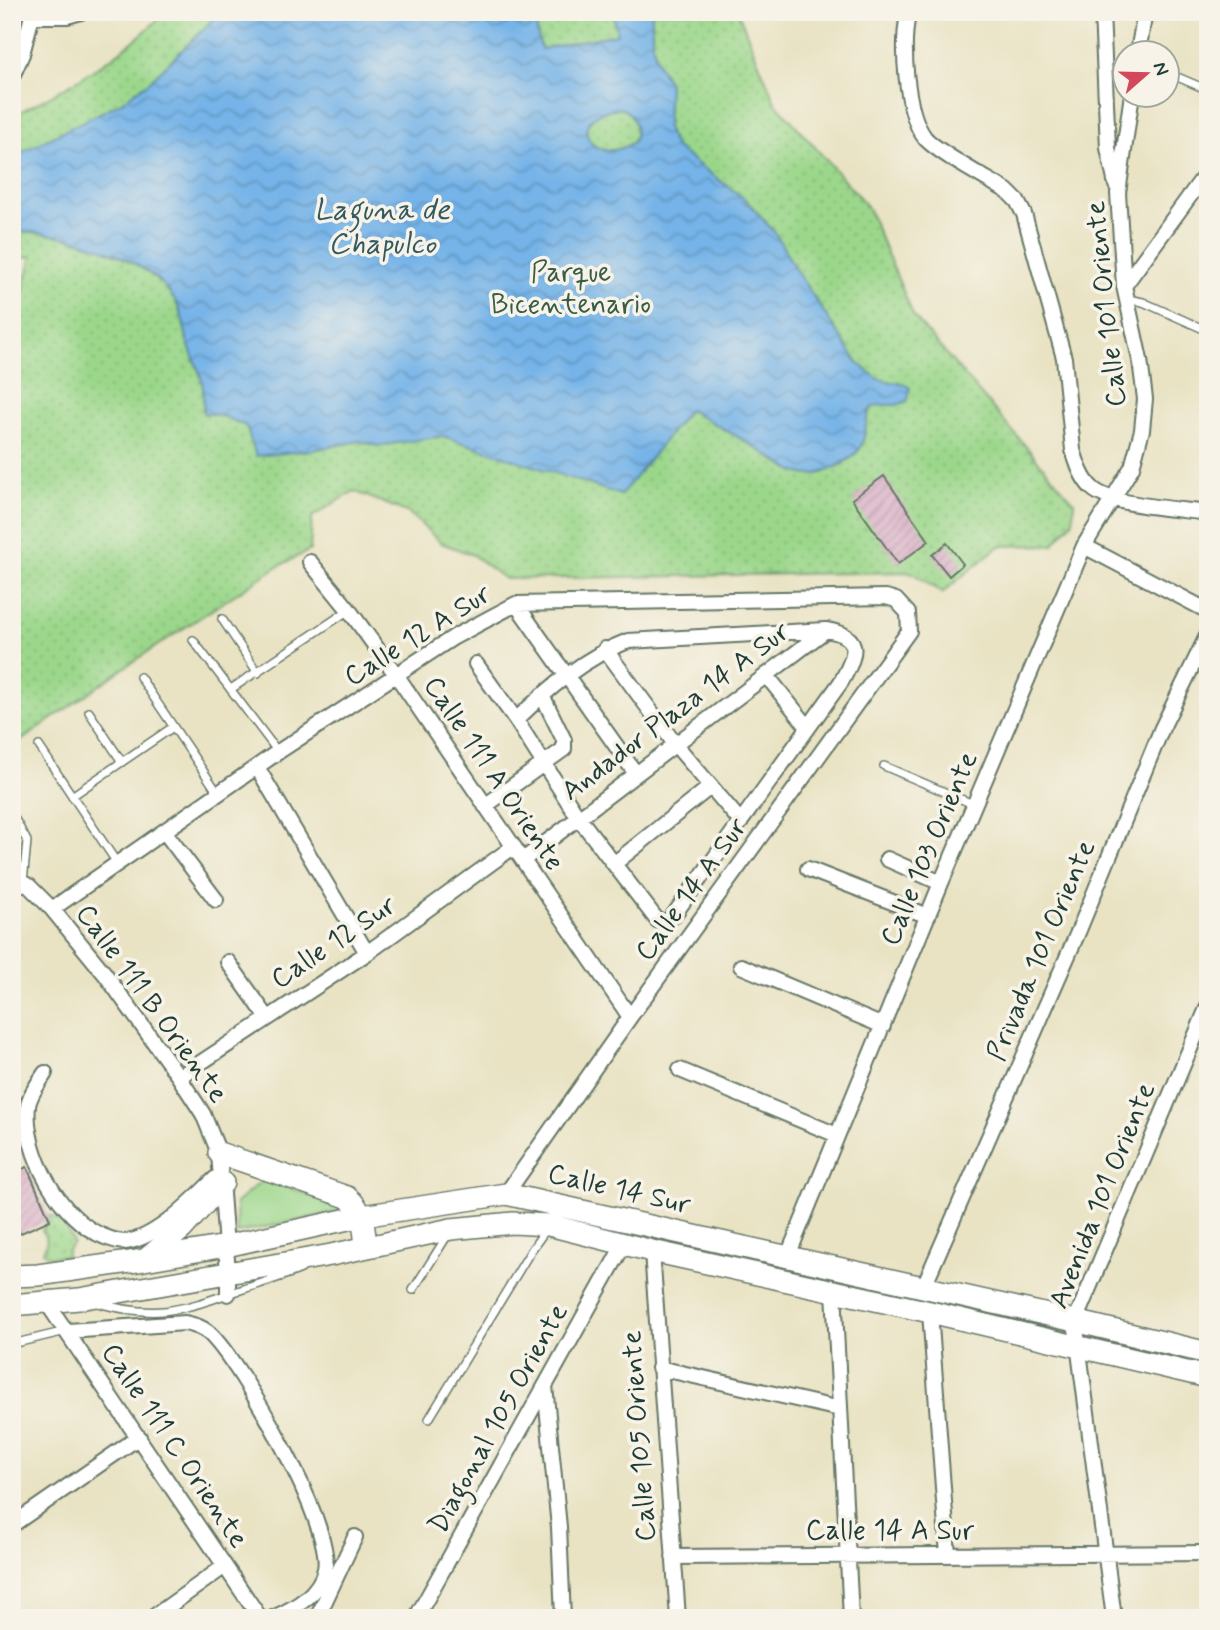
<svg xmlns="http://www.w3.org/2000/svg" width="1220" height="1630" font-family="Mynerve,sans-serif">
<style>
.green{fill:#9bd78b;stroke:#5d8a60;stroke-width:2}
.park{fill:url(#park-dots);stroke:#5d8a60;stroke-width:2}
.water{fill:url(#water-waves);stroke:#4a788e;stroke-width:2;fill-rule:evenodd}
.building{fill:url(#building-hatch)}
.lines{fill:none;stroke-linecap:round;stroke-linejoin:round}
.service-casing{stroke:#676;stroke-width:10}
.minor-casing{stroke:#676;stroke-width:18}
.secondary-casing{stroke:#676;stroke-width:24}
.service{stroke:#fff;stroke-width:7}
.minor{stroke:#fff;stroke-width:14}
.secondary{stroke:#fff;stroke-width:21}
.labels{text-anchor:middle;dominant-baseline:central;stroke-width:7;stroke-linejoin:round;paint-order:stroke}
.park-label{font-size:28px;fill:#385c45;stroke:#f7f3e8}
.street-label{font-size:28px;fill:#1f3d34;stroke:#f7f3e8}
.water-label{font-size:30px;font-style:italic;fill:#345a61;stroke:#f7f3e8}
</style>
<defs>
<pattern id="park-dots" width="8" height="8" patternUnits="userSpaceOnUse" patternTransform="scale(1.75)"><rect width="8" height="8" fill="#9bd78b"/><path d="M2 2h.1M6 6h.1" fill="none" stroke="#85b979" stroke-width="1.8" stroke-linecap="round"/></pattern>
<pattern id="water-waves" width="16" height="10" patternUnits="userSpaceOnUse" patternTransform="scale(1.75)"><rect width="16" height="10" fill="#75b3e8"/><path d="M0 5q4-4 8 0t8 0" fill="none" stroke="#5f93bd"/></pattern>
<pattern id="building-hatch" width="6" height="6" patternUnits="userSpaceOnUse" patternTransform="scale(1.75)"><rect width="6" height="6" fill="#daafc8"/><path d="M-1 1l2-2M0 6l6-6M5 7l2-2" fill="none" stroke="#b090a3"/></pattern>
</defs>
<rect width="100%" height="100%" fill="#f7f3e8"/>
<filter id="ink" filterUnits="userSpaceOnUse"><feTurbulence type="fractalNoise" baseFrequency=".0143" numOctaves="2"/><feDisplacementMap in="SourceGraphic" scale="14" xChannelSelector="R" yChannelSelector="G"/><feConvolveMatrix kernelMatrix="1 2 1 2 8 2 1 2 1" color-interpolation-filters="sRGB"/></filter>
<filter id="wash" filterUnits="userSpaceOnUse"><feTurbulence type="fractalNoise" baseFrequency=".00686" numOctaves="4" result="noise"/><feDisplacementMap in="SourceGraphic" scale="28" xChannelSelector="R" yChannelSelector="G"/><feGaussianBlur stdDeviation="1.57" result="paint"/><feColorMatrix in="noise" values="0 0 0 0 0 0 0 0 0 0 0 0 0 0 0 0 0 1.4 0 .05"/><feComposite in="paint" operator="in"/></filter>
<g filter="url(#wash)">
<rect width="100%" height="100%" fill="#e9e3c4"/>
<!-- green -->
<path class="green" d="M264 1179 352 1209 237 1233 236 1203Z"/>
<!-- park -->
<path class="park" d="M166 12H738L775 102 867 206 914 317 1074 502 1073 521 1053 545 999 546 942 593 911 572 505 579 473 555 441 543 409 513 354 491 312 517 310 550 275 568 131 663 12 747V334L32 256 12 260V116C68 88 122 56 166 12Z
M49 1216C64 1217 68 1230 73 1243L67 1251V1256L50 1257 43 1252 47 1241 42 1230 50 1220Z"/>
<!-- water -->
<path class="water" d="M218 12H533L541 49 617 34 613 12H652V42L658 64 669 84 667 128 675 147 745 199 776 234 795 269 858 363 878 379 906 385 910 388 908 400C894 410 881 401 872 408 864 414 868 441 857 452 846 464 819 478 803 474 788 470 773 459 760 450 737 436 713 423 689 410L621 495 443 436 378 446 360 441 312 450 256 456 246 426 220 415 203 413C203 403 204 391 202 381 199 369 193 358 189 346 185 334 184 321 179 309 158 257 63 231 12 231V157L120 103 150 81 206 27ZM619 108C634 112 639 128 633 142 591 171 561 115 619 108Z"/>
<g id="blocks">
<!-- building -->
<path class="building" d="M884 476 929 541 898 564 852 499Z
M947 543 963 564 949 576 932 555Z
M27 1167 50 1220 12 1237V1173Z"/>
</g>
</g>
<g filter="url(#ink)">
<use href="#blocks" fill-opacity="0" stroke="#676" stroke-width="2"/>
<g class="lines">
<!-- service casing -->
<g class="service-casing">
<path id="service" d="M1168 73 1208 90
M1127 299 1143 302 1208 331
M222 619 258 673
M193 640 278 752
M140 677 218 793
M231 689 349 610
M89 712 122 762
M39 746 117 863
M884 766 975 805
M72 796 173 727
M12 814 27 841 23 883
M413 1290 447 1236
M97 1303C155 1319 179 1311 234 1292 256 1285 279 1278 301 1269
M12 1344 66 1331
M429 1419 532 1249 547 1228"/>
</g>
<!-- minor casing -->
<g class="minor-casing">
<path id="minor" d="M909 12C900 41 906 114 925 138 938 153 988 179 1007 191L1017 201 1024 214 1064 358 1073 450C1077 463 1082 479 1092 488 1110 506 1181 509 1208 513
M1102 12 1108 148 1116 185
M33 16H67L81 12
M1138 52 1145 12
M12 77 22 54 33 12
M1124 286 1208 171
M1084 546 1208 611
M310 562 349 610 397 676 630 1017
M516 604 636 774
M605 649 675 744 741 822
M476 664 516 720 578 817 657 920 665 923 673 916 841 682C856 655 864 636 826 630L628 641C585 657 549 688 516 720
M766 675 808 727
M257 767 367 953
M485 806 564 749V740L542 695
M164 831 216 900
M887 859 941 883
M523 860 826 630
M615 863 710 787
M808 869 928 916
M12 884 23 883 29 886 52 909 105 974 179 1077 203 1114 219 1153 228 1273V1294
M52 909 278 752 454 637 516 604 886 597 896 600 908 613 909 631 630 1017 506 1194
M228 962 267 1017
M741 966 883 1026
M680 1070 837 1135
M45 1073C39 1083 29 1095 28 1106 23 1152 60 1220 105 1237 111 1239 119 1242 125 1242 157 1239 193 1199 216 1178
M179 1077 367 953 513 847
M652 1251 678 1618
M787 1258 941 883 1084 546 1132 467 1142 430 1145 399 1140 360 1124 286 1118 193 1132 94
M923 1288 1079 930 1162 728 1208 634
M834 1291 851 1618
M47 1303 260 1618
M930 1312 948 1555
M68 1331 185 1323C194 1325 202 1327 209 1333 242 1364 334 1526 325 1569 320 1594 295 1608 273 1618
M659 1368 840 1409
M545 1386 559 1527 563 1618
M12 1525 139 1437
M673 1557 1208 1553
M152 1618 225 1566
M317 1618 355 1537
M416 1618 624 1244
M1114 1618 1075 1321 1208 1006"/>
</g>
<!-- secondary casing -->
<g class="secondary-casing">
<path id="secondary" d="M219 1153 347 1197C364 1210 364 1227 366 1247
M145 1260 182 1229 223 1183
M12 1276 38 1275 144 1260 226 1246 362 1216 506 1194 1075 1321 1208 1353
M12 1305 79 1299 331 1255 451 1229 513 1223 549 1225 652 1251 930 1312 1208 1377"/>
</g>
<!-- service -->
<use href="#service" class="service"/>
<!-- minor -->
<use href="#minor" class="minor"/>
<!-- secondary -->
<use href="#secondary" class="secondary"/>
</g>
</g>
<g class="labels">
<!-- park labels -->
<g class="park-label">
<text x="571" y="273">Parque<tspan x="571" dy="32">Bicentenario</tspan></text>
</g>
<!-- street labels -->
<g class="street-label">
<text transform="translate(1107 304) rotate(-96)">Calle 101 Oriente</text>
<text transform="translate(418 636) rotate(-32)">Calle 12 A Sur</text>
<text transform="translate(676 712) rotate(-37)">Andador Plaza 14 A Sur</text>
<text transform="translate(493 774) rotate(56)">Calle 111 A Oriente</text>
<text transform="translate(930 849) rotate(-67)">Calle 103 Oriente</text>
<text transform="translate(692 890) rotate(-54)">Calle 14 A Sur</text>
<text transform="translate(334 943) rotate(-34)">Calle 12 Sur</text>
<text transform="translate(1042 951) rotate(-67)">Privada 101 Oriente</text>
<text transform="translate(151 1004) rotate(54)">Calle 111 B Oriente</text>
<text transform="translate(619 1190) rotate(13)">Calle 14 Sur</text>
<text transform="translate(1103 1196) rotate(-68)">Avenida 101 Oriente</text>
<text transform="translate(499 1419) rotate(-61)">Diagonal 105 Oriente</text>
<text transform="translate(640 1436) rotate(-94)">Calle 105 Oriente</text>
<text transform="translate(174 1446) rotate(56)">Calle 111 C Oriente</text>
<text x="890" y="1531">Calle 14 A Sur</text>
</g>
<!-- water labels -->
<g class="water-label">
<text x="382" y="210">Laguna de<tspan x="382" dy="34">Chapulco</tspan></text>
</g>
</g>
<!-- margin -->
<rect width="1220" height="1630" fill="none" stroke="#f7f3e8" stroke-width="42"/>
<!-- north arrow -->
<g transform="translate(1146 74) rotate(70)"><circle r="33" fill="#f7f3e8" stroke="#a1aaa0" stroke-width="2"/>
<path d="M0-5L12 26L0 18L-12 26Z" fill="#d1495b"/>
<text y="-10" font-size="19" font-weight="bold" text-anchor="middle" fill="#1f3d34">N</text>
</g>
</svg>
